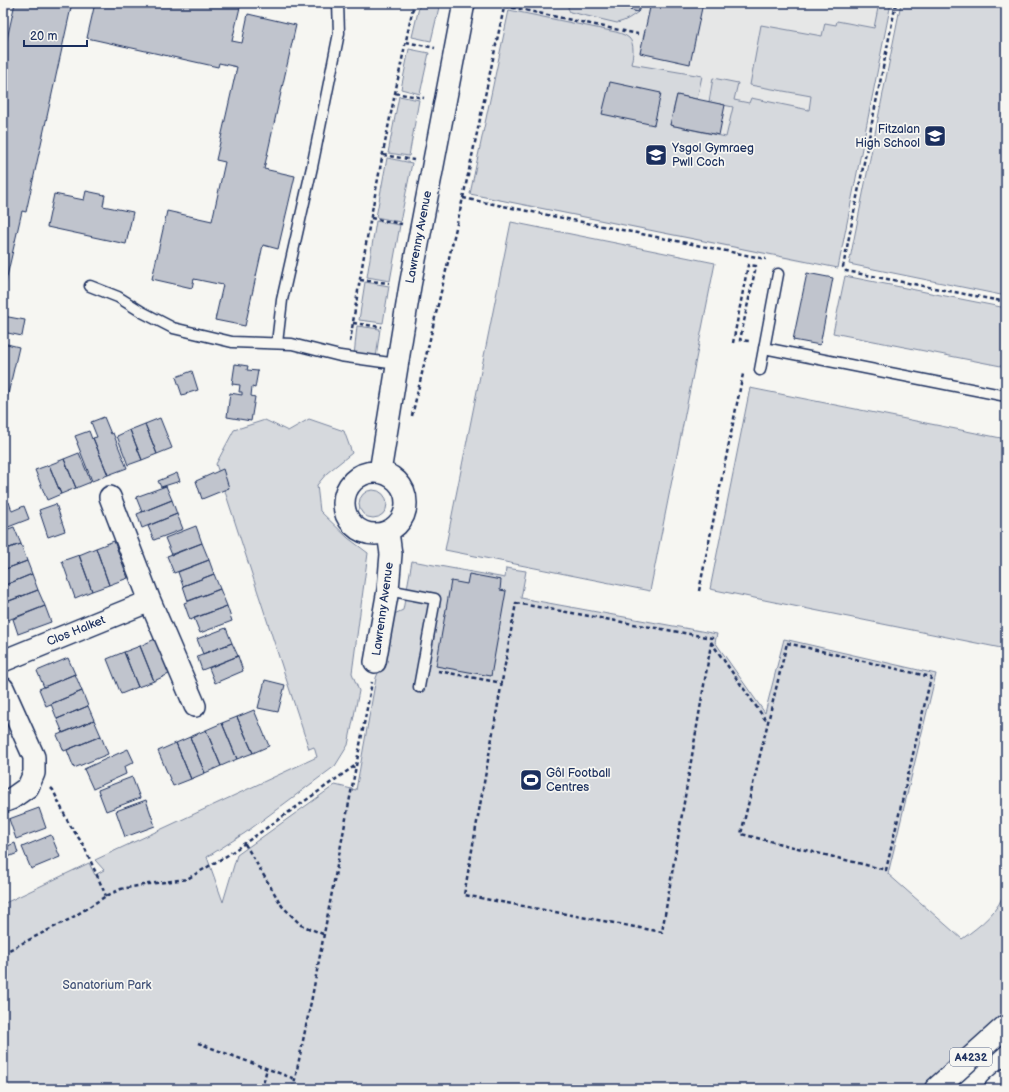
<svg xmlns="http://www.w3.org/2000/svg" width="1009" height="1092" font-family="'Balsamiq Sans',sans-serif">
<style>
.built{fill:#e6e7e7}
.green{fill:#d6d9dd;stroke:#78849e}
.building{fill:#c0c4cd;stroke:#1b2f5e}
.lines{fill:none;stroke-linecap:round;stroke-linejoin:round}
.service-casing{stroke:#1b2f5e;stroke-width:13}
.minor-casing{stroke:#1b2f5e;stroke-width:24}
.primary-casing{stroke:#1b2f5e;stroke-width:25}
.path{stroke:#1b2f5e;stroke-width:2.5;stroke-dasharray:4 3;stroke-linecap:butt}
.service{stroke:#f6f6f2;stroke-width:10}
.minor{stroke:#f6f6f2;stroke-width:21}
.primary{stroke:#f6f6f2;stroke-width:22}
.labels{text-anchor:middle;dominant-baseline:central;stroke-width:3.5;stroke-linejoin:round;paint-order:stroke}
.shield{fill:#f6f6f2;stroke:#5d6b8a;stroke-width:1}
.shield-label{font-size:11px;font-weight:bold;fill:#1b2f5e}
.poi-label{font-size:12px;fill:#1b2f5e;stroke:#f6f6f2;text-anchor:start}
.street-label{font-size:12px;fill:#1b2f5e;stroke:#f6f6f2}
.park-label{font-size:12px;fill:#405177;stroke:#f6f6f2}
</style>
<rect width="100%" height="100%" fill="#f6f6f2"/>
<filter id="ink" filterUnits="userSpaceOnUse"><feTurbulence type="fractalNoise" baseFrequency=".025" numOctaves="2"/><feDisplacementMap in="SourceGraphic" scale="8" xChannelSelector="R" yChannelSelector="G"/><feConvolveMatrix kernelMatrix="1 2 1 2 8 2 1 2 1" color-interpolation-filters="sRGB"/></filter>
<g filter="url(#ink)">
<!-- built -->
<path class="built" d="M519 3H879L874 28 850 23 806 263 478 196Z"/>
<!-- green -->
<path class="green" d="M420 3H440L431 41 412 37Z
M569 3H632L630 10 638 12C631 17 626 21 617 23L570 12 568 8Z
M879 3H891L838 268 470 194 509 10 611 31C616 32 625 34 629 38 635 44 633 56 631 64L702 76 697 99 677 95 670 125 726 137 733 107 709 102 713 78 738 83 734 100 749 103 751 98 809 110 811 96 750 85 761 25 822 36 825 23 836 25 837 21 874 28Z
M901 3H1006V296L849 264Z
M409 49 429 53 420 94 401 89Z
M399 96 419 100 409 156 388 153Z
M387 158 412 163 400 222 376 217Z
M376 221 400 225 390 281 367 277Z
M511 222 715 263 650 591 445 550Z
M845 276 1006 308V367L833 333Z
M365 282 389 286 383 323 359 320Z
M357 326 380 329 376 358 354 356Z
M750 388 1006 439V649L710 589Z
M309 419 344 431 352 453 327 473 317 485 320 511 348 538 368 553 352 673 359 691 348 745 335 766 245 833 207 857 223 902 237 855 335 785 356 790 376 678 381 665 392 615 403 610 412 561 505 578 506 568 526 571 521 598 717 634 715 642 765 713 784 639 936 674 888 874 962 939C981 925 999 912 1006 888V1026L936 1089H3V904L89 863 95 875 104 870 95 860 317 757 314 747 309 749 216 464 234 430 265 420 288 431Z
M359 504a14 14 0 1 1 28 0a14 14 0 1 1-28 0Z"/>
<!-- building -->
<path class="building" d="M15 3H72L26 212 22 211 3 294V57Z
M95 3H241L232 41 242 43 248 14 296 25 264 169 295 176 278 249 263 245 245 326 215 320 223 285 194 279 192 288 152 279 167 211 212 221 225 162 216 160 237 67 219 63 218 67 87 38Z
M632 3H641L639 10 638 12 630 10Z
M651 3H703L690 64 640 53Z
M610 82 661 93 654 125 602 114Z
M677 95 725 105 719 135 670 125Z
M86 191 105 195 103 206 133 212 126 244 47 227 54 194 84 200Z
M807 273 833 278 820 345 793 340Z
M3 316 25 320 22 336 3 332Z
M3 343 19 347 5 407 3 406Z
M235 364 248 366 247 370 258 371 255 388 252 387 251 396 255 397 251 421 227 417 230 393 242 395V392H239L240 385 232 384Z
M192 371 198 390 182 395 176 377Z
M104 417 111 434 113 433 127 468 108 475 93 438 97 437 91 422Z
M160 418 172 448 157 454 145 424Z
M145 424 157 454 142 460 130 430Z
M130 430 142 460 128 465 117 436Z
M89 431 92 439 93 438 108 475 92 481 77 443H78L75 436Z
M79 453 91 482 76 488 64 459Z
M64 459 76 488 61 494 49 465Z
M49 465 61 494 47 500 35 470Z
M223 469 229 488 202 499 196 481Z
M177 473 180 481 161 487 158 481Z
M166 486 172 500 142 512 136 497Z
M172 500 177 514 142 528 137 514Z
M9 502 12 511 24 506 29 519 3 529V505Z
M56 504 65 531 48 537 39 510Z
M177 514 183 529 154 540 148 526Z
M196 526 202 543 172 555 165 538Z
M14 527 21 544 3 550V531Z
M114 541 128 578 109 585 96 548Z
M202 543 209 560 174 573 167 556Z
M21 544 27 561 3 570V550Z
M96 548 109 585 92 591 79 555Z
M79 555 92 591 75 598 62 561Z
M209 560 214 574 183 586 178 572Z
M27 561 32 574 3 586V570Z
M32 574 38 590 7 602 3 592V586Z
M214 574 220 589 188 601 183 586Z
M469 574 501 580 500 590 506 591 491 676 436 666 451 581 467 584Z
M220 589 227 606 190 620 184 603Z
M38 590 45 606 8 620 3 606V603Z
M45 606 51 622 18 634 13 619Z
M227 606 232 621 200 633 194 618Z
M226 628 232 643 203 654 197 639Z
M155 639 169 674 154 681 140 646Z
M232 643 238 656 202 670 197 656Z
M140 646 154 681 138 687 124 652Z
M124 652 138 687 121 694 107 659Z
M238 656 243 671 215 683 209 668Z
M68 658 75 674 44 687 37 671Z
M75 674 82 691 46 706 39 689Z
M265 680 285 685 278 712 258 708Z
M82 691 88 706 57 719 51 704Z
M88 706 94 720 63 733 57 719Z
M254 710 269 746 253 753 237 717Z
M237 717 253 753 237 759 222 723Z
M94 720 101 736 64 751 57 735Z
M222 723 237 759 221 766 206 730Z
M206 730 221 766 205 773 190 737Z
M101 736 108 754 74 768 67 750Z
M190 737 205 773 191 779 176 743Z
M176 743 191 779 173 786 158 751Z
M128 749 134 762 124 767 126 774 93 789 84 769Z
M132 777 140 798 106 811 98 790Z
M146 800 155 826 125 837 116 811Z
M39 808 46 828 16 839 9 819Z
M51 835 60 857 31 869 22 847Z
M15 843 18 853 3 859V848Z"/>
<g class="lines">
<!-- service casing -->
<g class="service-casing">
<path id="service" d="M90 286 118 297 142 312 173 328 232 342 292 344 340 356 397 364
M277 343 282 300 312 167 339 33 338 3
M764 348 1006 396
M760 370 778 274
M388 590 435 599 419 687"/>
</g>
<!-- minor casing -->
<g class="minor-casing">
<path id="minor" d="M344 503a31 31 0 1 1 62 0a31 31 0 1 1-62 0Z
M380 472 410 286 464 3
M110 497 150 601 195 706
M3 661 150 601
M375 662 388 590 391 554 388 532
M3 688 34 757V773L28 787 11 799 3 802"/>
</g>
<!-- primary casing -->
<g class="primary-casing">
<path id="primary" d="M936 1089 1006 1026
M996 1089 1006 1080"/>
</g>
<!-- path -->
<path class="path" d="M896 3 843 267 846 271 1006 302
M505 6 638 34
M406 42 435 48
M395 93 424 98
M383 155 414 160
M463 198 766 259
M371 218 402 224
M360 280 389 283
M353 323 382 327
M350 342C367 228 390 115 414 3
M733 343 748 265 756 266 740 340 749 341
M412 416 463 198 505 3
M699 591 743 374
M516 603 712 638 662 932 464 895Z
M711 642 767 722
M787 643 931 677 886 870 741 834Z
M438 671 502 683
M51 788 53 790 68 822 84 846 106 896
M245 844 282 906 301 925 323 934
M3 953 70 919 106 896 121 889 149 884 187 879 228 855 356 765
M198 1043 295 1079
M262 1089 267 1068
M293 1089 312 997 372 682"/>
<!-- service -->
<use href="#service" class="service"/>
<!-- minor -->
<use href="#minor" class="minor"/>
<!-- primary -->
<use href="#primary" class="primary"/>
</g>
</g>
<!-- icons -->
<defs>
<g id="school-square" transform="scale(1.15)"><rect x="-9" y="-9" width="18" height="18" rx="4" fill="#1b2f5e" stroke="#f6f6f2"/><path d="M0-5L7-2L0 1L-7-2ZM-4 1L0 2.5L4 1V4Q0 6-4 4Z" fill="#fff"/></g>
<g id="stadium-square" transform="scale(1.15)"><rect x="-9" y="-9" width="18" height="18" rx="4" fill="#1b2f5e" stroke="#f6f6f2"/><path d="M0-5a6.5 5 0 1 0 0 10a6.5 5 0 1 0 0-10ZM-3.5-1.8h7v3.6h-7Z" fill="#fff"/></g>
</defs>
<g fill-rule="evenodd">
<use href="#school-square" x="935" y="136"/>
<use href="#school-square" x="656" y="155"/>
<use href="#stadium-square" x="531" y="780"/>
</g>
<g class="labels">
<!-- shield labels -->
<rect class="shield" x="950" y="1048" width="42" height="18" rx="3"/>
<g class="shield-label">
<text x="971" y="1057">A4232</text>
</g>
<!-- poi labels -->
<g class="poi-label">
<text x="920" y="129" text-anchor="end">Fitzalan<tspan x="920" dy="14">High School</tspan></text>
<text x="672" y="148">Ysgol Gymraeg<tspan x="672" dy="14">Pwll Coch</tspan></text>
<text x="546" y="773">Gôl Football<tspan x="546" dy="14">Centres</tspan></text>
</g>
<!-- street labels -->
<g class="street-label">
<text transform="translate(419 237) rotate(-79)">Lawrenny Avenue</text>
<text transform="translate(383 609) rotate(-82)">Lawrenny Avenue</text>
<text transform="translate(76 631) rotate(-22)">Clos Halket</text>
</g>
<!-- park labels -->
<g class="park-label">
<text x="107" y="985">Sanatorium Park</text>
</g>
</g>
<!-- margin -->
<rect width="1009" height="1092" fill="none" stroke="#f6f6f2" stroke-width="16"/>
<rect x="8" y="8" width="993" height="1076" fill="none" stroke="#1b2f5e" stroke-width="1.5" filter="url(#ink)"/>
<!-- scale -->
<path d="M24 40v6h63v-6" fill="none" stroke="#1b2f5e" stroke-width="2"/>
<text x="30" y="40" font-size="12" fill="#1b2f5e" stroke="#f6f6f2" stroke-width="3" paint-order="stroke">20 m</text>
</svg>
